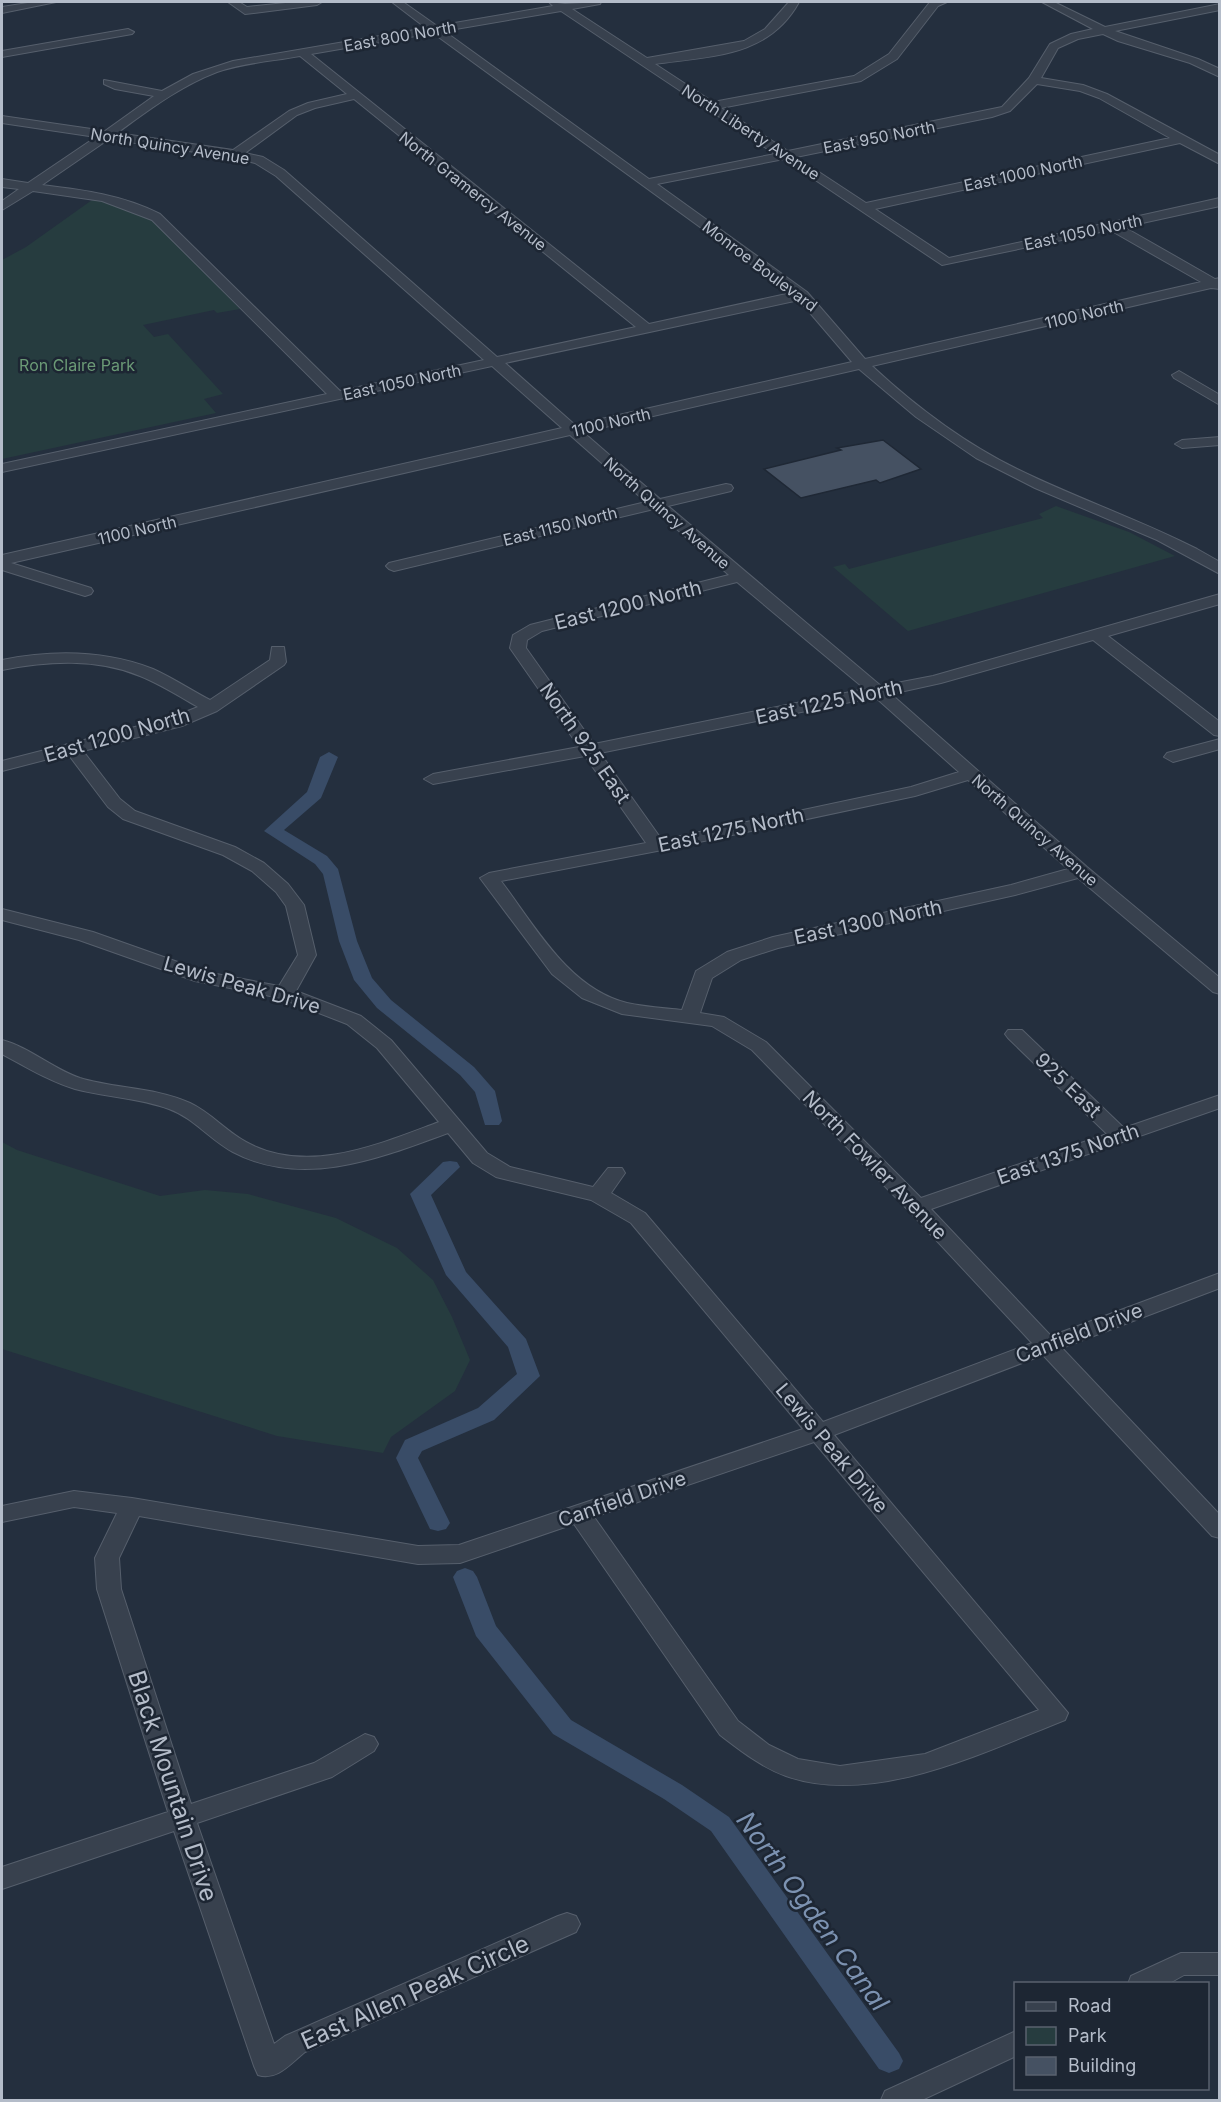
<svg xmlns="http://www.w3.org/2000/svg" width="1221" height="2102" font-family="Inter,sans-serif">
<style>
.green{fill:#263c3f}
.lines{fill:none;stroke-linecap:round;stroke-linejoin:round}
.canal{fill:#394c67;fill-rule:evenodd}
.building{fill:#455162;stroke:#1f2835;stroke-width:1.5}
.minor-casing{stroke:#565f6c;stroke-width:2}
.minor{fill:#38414e;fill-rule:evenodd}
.labels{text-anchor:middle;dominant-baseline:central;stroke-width:5;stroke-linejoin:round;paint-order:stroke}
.far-street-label{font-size:16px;fill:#b4bcc9;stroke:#1d2633}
.far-park-label{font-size:16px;fill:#6b9a76;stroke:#1d2633}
.street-label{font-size:20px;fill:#b4bcc9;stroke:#1d2633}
.near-street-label{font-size:24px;fill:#b4bcc9;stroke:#1d2633}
.near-water-label{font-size:26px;font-style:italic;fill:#7c92b1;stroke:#1d2633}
</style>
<rect width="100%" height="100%" fill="#242f3e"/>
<!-- green -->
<path class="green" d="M92 200 116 204 151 218 240 309 217 313 214 310 143 325 154 337 168 334 223 394 204 399 216 413 2 459V260L26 247Z
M1056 506 1129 532 1175 556 908 631 833 567 845 564 849 569 1043 518 1039 514Z
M2 1142 17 1150 160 1196 205 1190 248 1194 336 1218 397 1248 433 1280 452 1317 470 1360 455 1391 391 1437 383 1453 277 1436 2 1349Z"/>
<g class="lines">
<!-- canal -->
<path class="canal" d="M329 752 338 757 321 798 284 830 327 856 338 869 357 941 372 978 391 1000 474 1067 495 1091 502 1121 499 1125H485L475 1092 460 1075 377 1008 354 980 339 941 323 874 315 864 264 831 307 792 320 757Z
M450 1161 457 1162 460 1167 431 1195 466 1272 526 1339 540 1376 494 1420 422 1451 418 1458 450 1523 446 1529 438 1531 430 1529 396 1458 405 1440 478 1408 517 1374 508 1347 446 1275 410 1194 443 1162Z
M465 1568 473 1571 477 1577 496 1626 571 1720 682 1785 729 1817 899 2053 903 2061 899 2069 889 2073 879 2069 711 1831 664 1799 553 1734 476 1636 453 1577 457 1571Z"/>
</g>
<!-- building -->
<path class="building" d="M883 440 921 469 880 483 876 480 801 498 764 469 841 450 837 448Z"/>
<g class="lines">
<!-- minor casing -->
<g class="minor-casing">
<path id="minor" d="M34 2H56L2 13V7Z
M228 2H239L247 7 295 2H322L317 5 245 14Z
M392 2H403L437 26 553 6 549 2 565 4 601 2 600 4 572 9 647 58 744 41 765 29 789 2H799C769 57 711 56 655 64L713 102 854 76 889 54 930 2H947L938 6 897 59 861 81 721 108 788 151 1002 107 1029 78 1050 44 1071 34 1093 29 1042 2H1054L1105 27 1220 4V10L1115 31 1198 59 1220 69V77L1190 63 1118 41 1103 34 1078 39 1058 48 1041 78 1083 85 1107 94 1220 155V164L1180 143 875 209 949 258 1220 198V206L1124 227 1215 279 1220 278V289L1211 288 872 366C915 406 964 443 1017 469 1076 498 1138 519 1197 549L1220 562V574L1157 540 1035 488 976 458 916 417 859 369 583 432 660 499 726 484 731 485 733 488 731 491 668 506 881 686 933 676 1220 594V604L1108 636 1220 722V736L1214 735 1093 640 941 683 891 694 1087 867 1220 978V994L1213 992 1078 878 1015 895 778 948 741 960 712 978 700 1013 724 1017 766 1042 921 1198 1107 1134 1008 1038 1005 1034 1008 1030H1022L1124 1128 1220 1095V1108L931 1209 1051 1336 1220 1273V1288L1062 1348 1220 1515V1538L1212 1536 1043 1355 834 1435 1068 1713 1065 1720C984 1752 874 1807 786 1776 761 1767 741 1751 720 1735L574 1524 460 1563 418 1564 139 1516 119 1558 121 1589 191 1804 314 1763 365 1734 374 1737 378 1744 374 1751 332 1777 197 1823 274 2044 285 2036 558 1916 567 1913 576 1916 580 1924 576 1932 305 2052C290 2064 277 2081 258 2075L254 2066 174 1831 2 1889V1867L168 1812 97 1589 95 1558 117 1513 74 1507 2 1522V1506L74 1491 132 1498 418 1546 459 1545 803 1429 631 1223 591 1200 496 1177 473 1163 448 1133C380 1158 303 1189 233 1152 210 1140 194 1118 169 1109 139 1098 106 1097 75 1089 49 1081 26 1067 2 1054V1040C29 1047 53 1069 80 1078 116 1089 155 1087 190 1103 211 1113 226 1131 246 1142 308 1176 379 1144 439 1122L377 1048 347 1024 280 998 195 981 79 940 2 920V909L93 932 206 972 279 986 298 955 286 906 276 892 252 871 223 855 123 819 108 807 68 754 2 771V761L170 718 198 707C179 696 160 684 140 676 96 658 48 661 2 670V660C52 650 104 650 153 669 173 678 191 690 210 700L270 660 272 647H284L286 662 284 665 217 711 182 726 83 751 120 799 135 811 235 847 264 863 288 884 304 905 316 955 296 991 361 1016 391 1040 487 1153 510 1167 593 1187 608 1168H622L625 1173 611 1193 645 1213 823 1422 1032 1343 910 1212 752 1050 712 1026 622 1014 582 998 552 974 480 878 489 873 646 843 585 756 433 784 424 779 433 774 579 747 510 648 513 635 530 625 729 575 654 509 394 571 389 569 386 566 389 563 646 502 570 435 11 563 91 588 93 591 91 594 85 596 2 570V555L562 428 492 366 2 472V464L327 394 152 220 102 201 33 191 2 210V201L19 189 2 187V179L28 183 96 137 2 123V116L105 131 154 96 115 89 104 84V80L162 91 193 74 233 61 426 28ZM561 11 775 154 649 179 444 31ZM433 33 791 293 649 324 311 54ZM300 56 347 94 308 103 289 111 233 150 117 133C149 110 180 86 217 72 243 63 273 61 300 56ZM1037 84 1080 91 1099 98 1170 138 866 203 796 157 992 117 1010 111ZM354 99 636 327 497 357 284 170 263 157 245 153 297 115 315 108ZM109 139 235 158 255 163 276 176 484 360 340 391 160 214C123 195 83 190 42 185ZM784 159 942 265 1110 230 1201 282 865 359 807 292 657 184ZM799 300 852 362 575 425 505 363ZM737 582 865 689 594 744 526 648 527 640 542 631ZM875 697 959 772 911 787 662 840 600 753ZM968 780 1068 869 1011 885 773 937 727 952 696 971 682 1010C664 1008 645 1007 627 1003 569 989 535 926 501 881L657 851 915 796ZM814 1442 1039 1710 925 1754 840 1766 798 1759 769 1745 738 1721 594 1517Z
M128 29 134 32 132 34 2 57V51Z
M1179 371 1220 395V405L1174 378 1172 375Z
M1220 437V445L1182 448 1175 444 1182 440Z
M1220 739V749L1173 762 1164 757 1167 753Z
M1181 1953H1220V1975H1184L1168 1984H1128L1131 1976Z
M1016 2031V2056L922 2100H881L885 2091Z"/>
</g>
<!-- minor -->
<use href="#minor" class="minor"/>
</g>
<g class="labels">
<!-- far-street labels -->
<g class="far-street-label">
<text transform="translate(400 36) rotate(-10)">East 800 North</text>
<text transform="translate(751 132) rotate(33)">North Liberty Avenue</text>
<text transform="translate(879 137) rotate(-11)">East 950 North</text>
<text transform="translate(170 146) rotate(9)">North Quincy Avenue</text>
<text transform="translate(1023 173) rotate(-12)">East 1000 North</text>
<text transform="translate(473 191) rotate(38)">North Gramercy Avenue</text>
<text transform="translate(1083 232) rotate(-12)">East 1050 North</text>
<text transform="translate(760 266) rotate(37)">Monroe Boulevard</text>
<text transform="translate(1084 314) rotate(-13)">1100 North</text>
<text transform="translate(402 382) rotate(-12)">East 1050 North</text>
<text transform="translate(611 422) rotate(-13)">1100 North</text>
<text transform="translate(667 513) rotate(41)">North Quincy Avenue</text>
<text transform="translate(560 526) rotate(-14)">East 1150 North</text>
<text transform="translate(137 530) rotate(-13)">1100 North</text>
<text transform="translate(1035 830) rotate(41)">North Quincy Avenue</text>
</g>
<!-- far-park labels -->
<g class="far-park-label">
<text x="77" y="365">Ron Claire Park</text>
</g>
<!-- street labels -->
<g class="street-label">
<text transform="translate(628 605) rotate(-14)">East 1200 North</text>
<text transform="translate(829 702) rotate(-12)">East 1225 North</text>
<text transform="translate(117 735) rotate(-16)">East 1200 North</text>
<text transform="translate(585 743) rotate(55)">North 925 East</text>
<text transform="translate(731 830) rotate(-12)">East 1275 North</text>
<text transform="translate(868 922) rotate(-12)">East 1300 North</text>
<text transform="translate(242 985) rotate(16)">Lewis Peak Drive</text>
<text transform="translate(1068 1085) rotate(44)">925 East</text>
<text transform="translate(1068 1154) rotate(-19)">East 1375 North</text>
<text transform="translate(875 1165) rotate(46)">North Fowler Avenue</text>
<text transform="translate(1079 1333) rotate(-21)">Canfield Drive</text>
<text transform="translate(832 1448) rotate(50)">Lewis Peak Drive</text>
<text transform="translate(622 1499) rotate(-19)">Canfield Drive</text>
</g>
<!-- near-street labels -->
<g class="near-street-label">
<text transform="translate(173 1786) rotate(72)">Black Mountain Drive</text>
<text transform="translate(415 1992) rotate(-24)">East Allen Peak Circle</text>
</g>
<!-- near-water labels -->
<g class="near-water-label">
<text transform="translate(813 1911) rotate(54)">North Ogden Canal</text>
</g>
</g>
<!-- border -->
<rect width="1221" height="2102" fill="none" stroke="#b4bcc9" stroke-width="6"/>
<!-- legend -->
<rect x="1014" y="1982" width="195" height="108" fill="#1d2633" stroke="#59626f" stroke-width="1.5"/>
<rect x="1026" y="2002" width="30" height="9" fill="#38414e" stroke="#59626f" stroke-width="1.5"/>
<text x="1068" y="2012" font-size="18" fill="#b4bcc9">Road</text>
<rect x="1026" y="2027" width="30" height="18" fill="#263c3f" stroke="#59626f" stroke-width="1.5"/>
<text x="1068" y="2042" font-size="18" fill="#b4bcc9">Park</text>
<rect x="1026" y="2057" width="30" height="18" fill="#455162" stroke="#59626f" stroke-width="1.5"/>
<text x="1068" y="2072" font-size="18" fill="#b4bcc9">Building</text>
</svg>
